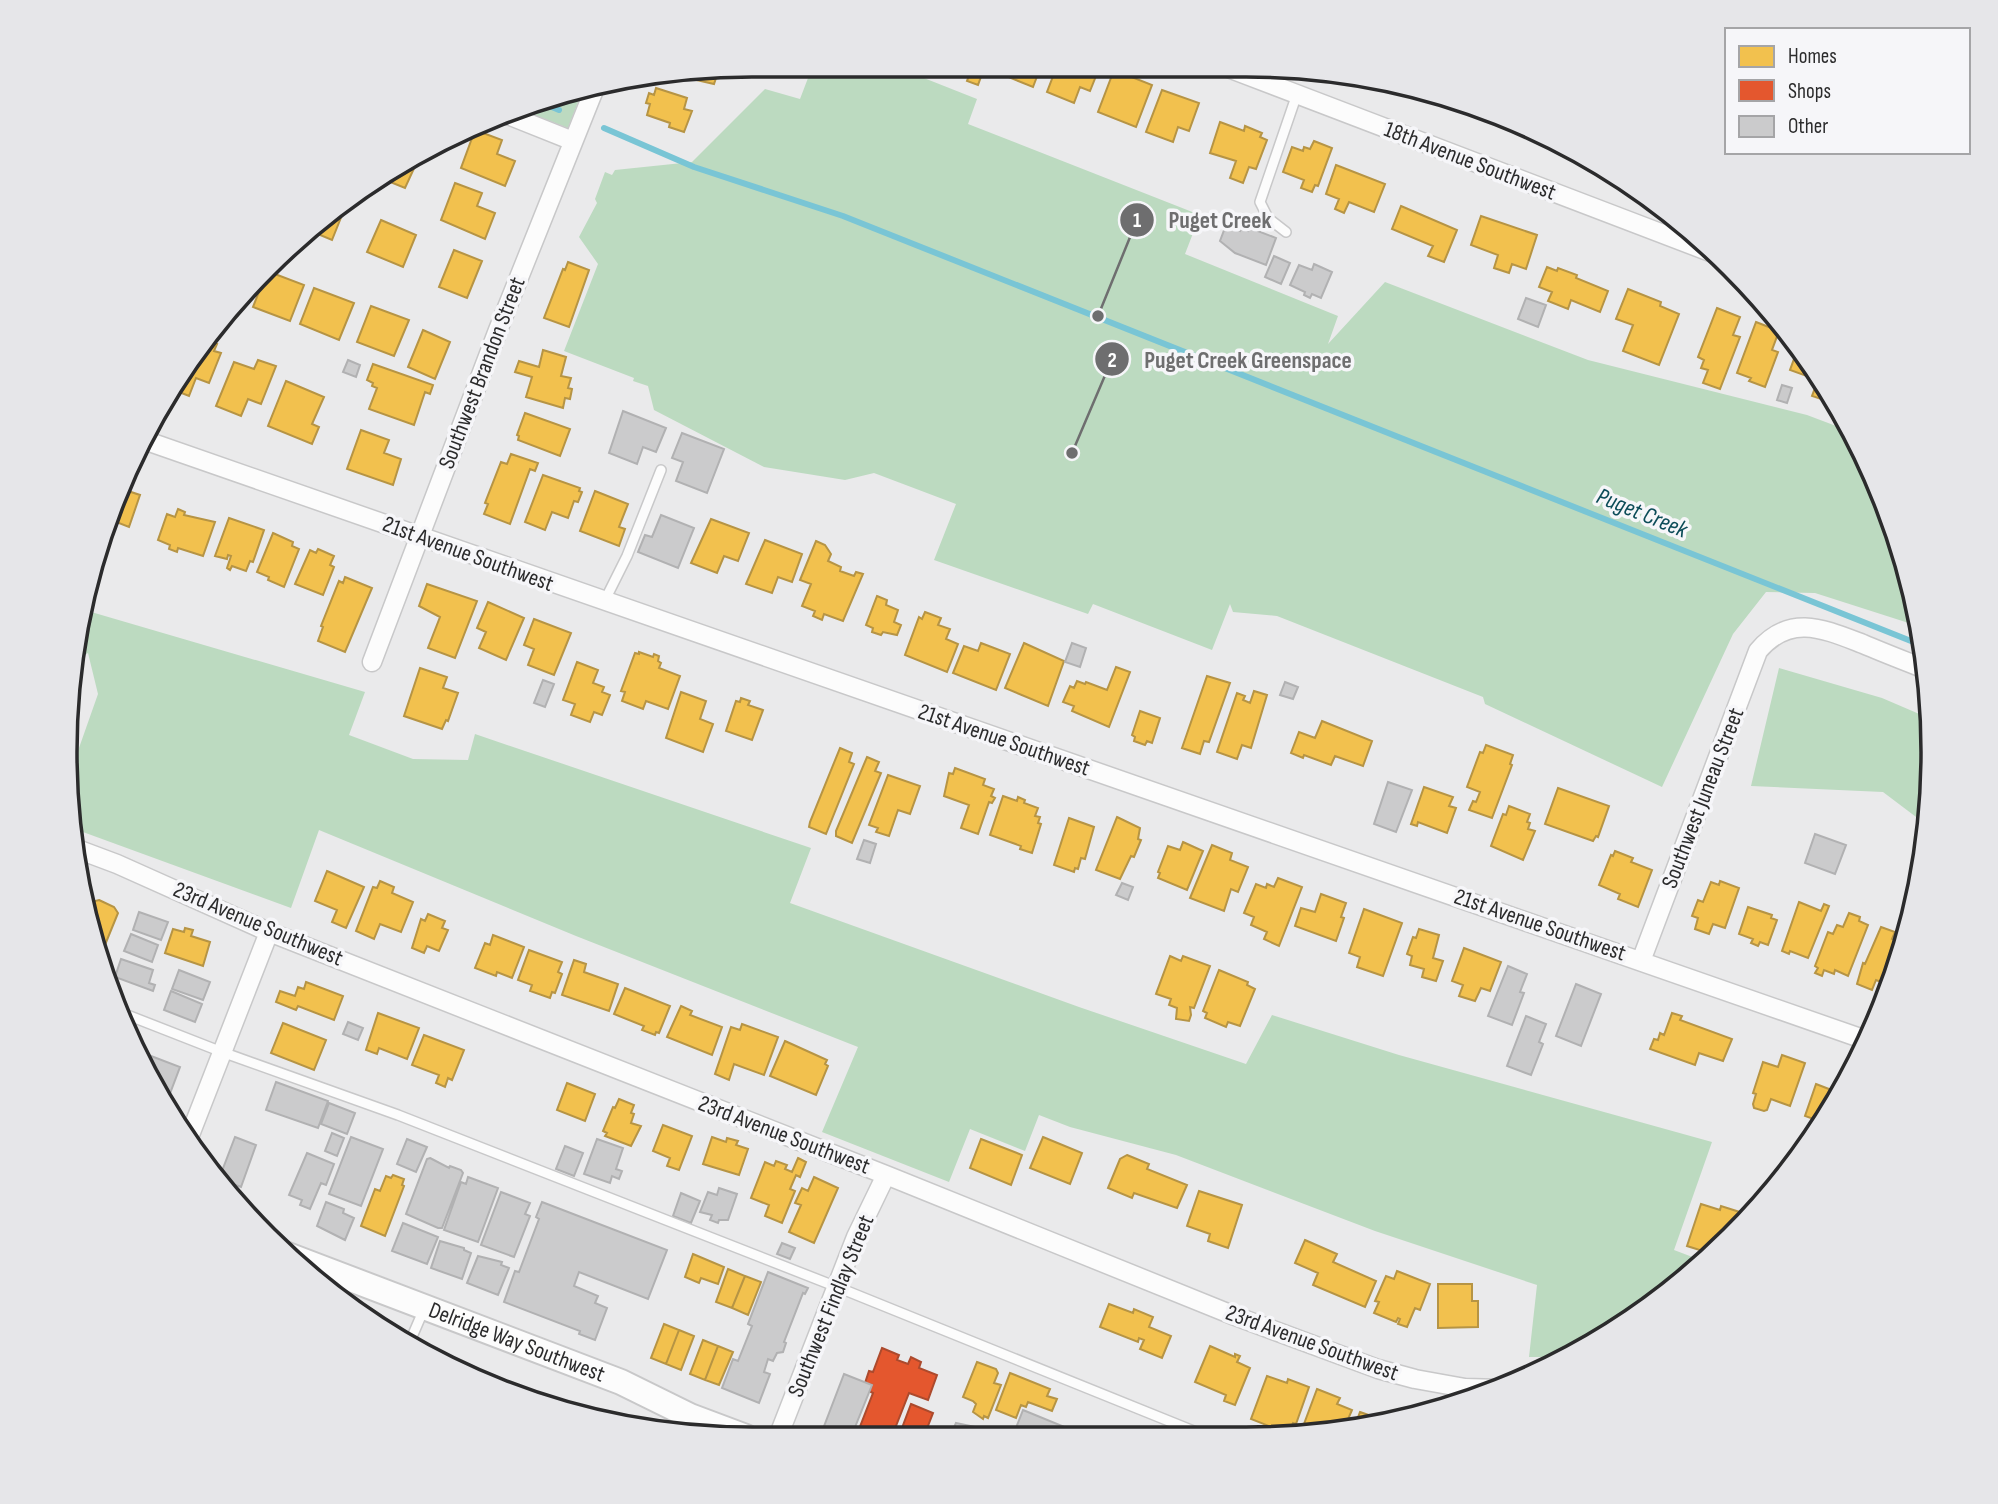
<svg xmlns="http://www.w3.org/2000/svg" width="1998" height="1504" font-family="'Sofia Sans Condensed',sans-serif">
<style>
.green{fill:#bcdac0}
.homes{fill:#f2c14e;stroke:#b69444;stroke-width:2}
.shops{fill:#e4572e;stroke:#ac4a2d;stroke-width:2}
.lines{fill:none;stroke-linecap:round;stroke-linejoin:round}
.stream{stroke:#79c5d5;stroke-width:6}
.building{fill:#cbcbcc;stroke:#b1b1b2;stroke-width:2}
.service-casing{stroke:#c8c8c9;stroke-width:12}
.minor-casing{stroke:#c8c8c9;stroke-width:21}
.secondary-casing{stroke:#c8c8c9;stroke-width:28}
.service{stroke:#fcfcfc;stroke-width:9}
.minor{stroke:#fcfcfc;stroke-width:18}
.secondary{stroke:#fcfcfc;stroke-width:24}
.labels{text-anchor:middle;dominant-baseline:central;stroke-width:7;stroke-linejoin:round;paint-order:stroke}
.street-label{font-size:23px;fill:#2b2b2c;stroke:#f6f6f9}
.water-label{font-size:24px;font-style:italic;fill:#0c4c58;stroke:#f6f6f9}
.rim{fill:none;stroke:#2b2b2c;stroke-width:3.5}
.leader{fill:none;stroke:#6e6e6f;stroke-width:2.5}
.callout-dot{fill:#6e6e6f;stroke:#f6f6f9;stroke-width:2.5}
.mark-label{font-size:21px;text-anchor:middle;font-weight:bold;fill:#fff}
.callout-label{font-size:24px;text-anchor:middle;font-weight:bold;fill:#6e6e6f;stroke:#f6f6f9;stroke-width:7;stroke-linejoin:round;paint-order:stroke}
</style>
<rect width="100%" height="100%" fill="#eaeaeb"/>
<!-- green -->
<path class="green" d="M813 65H891L977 99 968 124 1200 215 1185 254 1338 316 1328 344 1385 282 1588 360 1807 415 1852 432 1863 448 1910 575 1918 626 1815 593 1766 592 1733 634 1662 787 1485 704 1483 697 1277 616 1233 612 1230 604 1212 650 1093 604 1088 614 934 560 956 504 874 473 845 480 764 467 654 410 648 386 633 381 634 378 564 351 598 264 579 237 597 203 595 199 605 172 612 175 615 170 692 162 765 89 800 99Z
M584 87 568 128 522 110 574 88Z
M81 609 365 692 349 735 413 759 468 760 475 734 811 848 790 903 1079 1007 1246 1064 1272 1015 1399 1055 1712 1142 1674 1250 1703 1261 1664 1297 1561 1357H1529L1537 1285 1375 1231 1176 1155 1070 1127 1039 1115 1025 1151 970 1129 949 1182 822 1132 858 1047 576 936 319 830 291 908 72 828 66 797 67 782 98 694 88 653 75 661 78 618Z
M1779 668 1882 698 1931 719 1928 826 1883 792 1751 786Z"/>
<!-- homes -->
<path class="homes" d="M958 65H990L986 76 982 74 978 85 967 81 971 70Z
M1010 65 1041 66 1033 87 1006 76Z
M1057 66H1100L1090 91 1080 87 1074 103 1047 92Z
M719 69 714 84 675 75Z
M1114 70 1152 85 1136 127 1098 112Z
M656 88 687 98 684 109 692 111 684 132 669 127 670 123 647 115 650 104 646 103 649 93 654 95Z
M1162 90 1199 103 1189 131 1178 127 1173 142 1146 132Z
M1220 122 1244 131 1245 126 1262 133 1260 137 1267 140 1256 169 1249 167 1243 183 1230 178 1236 161 1210 153Z
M475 130 502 140 497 154 515 161 505 186 461 168Z
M1314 141 1332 148 1318 186 1315 185 1312 192 1301 188 1304 180 1283 172 1292 147 1303 151 1304 147 1310 149Z
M422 151 405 188 378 177 408 157Z
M1336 165 1385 184 1374 212 1349 202 1344 213 1335 209 1339 199 1326 194Z
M455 183 482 193 477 206 495 213 485 239 441 220Z
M339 203 346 205 332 240 308 230Z
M1401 206 1457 230 1444 262 1428 256 1433 246 1392 229Z
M1481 216 1537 235 1526 269 1512 264 1509 273 1494 268 1498 255 1471 245Z
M381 220 416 235 403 267 367 252Z
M454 250 482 261 467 298 439 287Z
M568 262 589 270 569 327 544 318 563 269 565 270Z
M1547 267 1557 271 1558 268 1577 275 1576 278 1608 291 1600 312 1571 300 1568 309 1548 301 1552 292 1539 287Z
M267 271 304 285 290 321 253 307Z
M314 288 354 303 339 340 300 324Z
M1628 289 1661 302 1660 306 1679 314 1659 365 1623 351 1633 325 1616 319Z
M371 306 409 320 394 356 357 342Z
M1717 308 1740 317 1733 335 1740 337 1720 389 1703 383 1708 370 1701 368 1704 360 1698 357Z
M1756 322 1779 331 1772 350 1778 352 1765 387 1749 381 1751 378 1737 373Z
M423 330 450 342 435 379 408 367Z
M207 341 217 344 214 351 221 353 209 383 196 378 189 396 174 390Z
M1796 341 1831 398 1830 402 1812 396 1818 380 1790 370 1798 348 1794 346Z
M543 350 566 357 561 376 571 378 568 388 572 389 570 399 565 398 563 408 526 397 532 377 515 372 519 361 539 367Z
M258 360 276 366 261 404 248 399 241 416 216 406 234 362 254 369Z
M373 364 433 385 430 394 425 392 414 425 369 409 377 388 372 386 373 383 367 380Z
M286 381 324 397 312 424 319 427 312 444 268 426Z
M525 413 570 429 560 456 518 440 519 436 517 435Z
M361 430 389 440 384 453 401 459 393 485 347 469Z
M511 454 538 463 535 471 530 469 510 524 484 514 488 504 485 503 501 462 507 464Z
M543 475 580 488 579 491 582 492 578 502 574 501 568 518 552 512 545 530 525 522Z
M122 489 140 495 129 527 111 520Z
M595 491 628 504 619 527 625 529 619 546 580 531Z
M178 509 185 512 184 515 215 522 203 556 178 548 177 552 169 549 170 545 158 540 167 514 175 517Z
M229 518 264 530 253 562 250 561 246 571 232 566 230 570 227 568 231 556 228 555 227 559 215 556Z
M711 519 749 533 738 561 724 556 717 573 691 563Z
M273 533 293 542 292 546 299 549 284 587 268 580 269 577 257 572Z
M765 540 802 554 792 582 778 577 772 593 746 584Z
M816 541 825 545 831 554 828 561 841 567 840 571 854 576 856 572 863 574 843 621 824 614 822 620 813 616 815 611 802 606 811 584 800 580Z
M318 549 334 556 330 565 334 567 323 595 295 584 310 550 316 553Z
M345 577 372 588 345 652 318 641 323 627 321 626 339 581 343 583Z
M427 584 477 601 455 658 428 648 440 617 419 606Z
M877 596 887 600 886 605 898 610 894 622 901 625 897 635 883 632 881 635 872 632 873 628 866 625Z
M488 602 524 618 506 660 479 648 486 632 477 628Z
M925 612 941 618 938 625 950 629 946 639 958 644 947 672 905 655 919 617 922 619Z
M534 619 571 633 554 675 528 665 534 649 524 645Z
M981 643 1010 654 996 690 953 673 964 646 978 651Z
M1024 643 1064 661 1048 706 1005 688Z
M639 652 653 657 654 654 659 656 658 661 661 663 659 668 680 676 668 709 646 701 643 709 622 701 625 692 621 691 635 653 639 654Z
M577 662 598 670 593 683 604 687 602 692 610 695 602 715 594 712 590 722 571 715 575 704 563 700Z
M1116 667 1130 672 1109 727 1072 711 1074 706 1063 702 1070 686 1074 688 1077 681 1085 684 1086 682 1107 690Z
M420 668 447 677 443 688 458 693 448 721 446 720 442 729 404 716Z
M1207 676 1230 683 1209 742 1204 741 1200 754 1182 748Z
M1254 691 1267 695 1251 748 1242 745 1237 759 1217 752 1237 693 1245 696 1243 700 1250 703Z
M681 692 706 701 700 719 713 724 703 752 666 738Z
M741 698 750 701 748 705 763 710 752 740 726 731 736 701 740 702Z
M1140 711 1160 718 1152 743 1147 741 1145 745 1134 741 1135 737 1132 735Z
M1322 721 1372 741 1363 766 1335 756 1331 765 1304 755 1303 758 1291 753 1299 732 1315 738Z
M1486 745 1513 755 1510 764 1512 765 1492 818 1469 810 1473 801 1476 802 1480 792 1467 787 1480 752 1483 753Z
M840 748 852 753 849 762 854 764 826 834 809 827 810 822Z
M867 757 879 762 875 771 881 773 852 843 836 836V831Z
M955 768 985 779 983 785 994 789 991 796 995 798 992 803 989 802 978 834 961 828 969 805 944 796 949 773 953 774Z
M888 775 920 786 910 814 898 810 889 836 876 832 878 828 869 825Z
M1424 787 1453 797 1449 806 1456 808 1447 833 1418 822 1417 826 1411 824Z
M1558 788 1609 806 1598 837 1596 836 1593 841 1545 824Z
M1003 796 1017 801 1018 797 1025 800 1024 803 1038 808 1035 816 1040 817 1038 823 1041 824 1032 853 1020 849 1021 846 990 835Z
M1509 806 1530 814 1527 822 1530 823 1528 829 1535 831 1523 860 1491 846 1503 814 1506 815Z
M1117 817 1140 828 1138 839 1141 840 1134 857 1131 856 1120 879 1096 870Z
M1069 818 1094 827 1085 859 1081 858 1078 869 1075 868 1074 872 1054 865Z
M1183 842 1203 851 1187 890 1158 878 1160 873 1158 872 1168 846 1180 850Z
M1212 845 1232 853 1230 860 1248 867 1238 892 1231 889 1224 911 1190 898Z
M1615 851 1633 858 1631 862 1652 870 1638 907 1618 899 1620 894 1599 885 1611 855 1613 856Z
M327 871 364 887 346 928 332 922 337 910 315 901Z
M1278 878 1302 887 1279 946 1264 939 1267 932 1251 925 1254 917 1244 913 1256 884 1266 888 1267 884 1274 887Z
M380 881 394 887 392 893 413 902 401 932 380 924 374 939 356 931 373 887 377 888Z
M1720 881 1739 888 1725 928 1713 924 1709 934 1695 929 1698 918 1692 916 1698 900 1703 902 1711 882 1719 885Z
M1321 894 1346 903 1341 917 1344 918 1336 941 1295 926 1301 908 1315 912Z
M99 900 114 907 118 913 105 945 95 941 89 909 91 902Z
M1799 902 1821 911 1824 904 1829 906 1808 958 1790 951 1789 954 1782 951Z
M1748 907 1772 915 1771 918 1777 920 1768 945 1760 942 1758 946 1751 943 1753 939 1739 934Z
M1364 909 1402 923 1383 976 1357 967 1360 957 1349 953Z
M1849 913 1860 917 1859 921 1868 925 1848 976 1835 970 1834 974 1824 970 1822 976 1815 973 1818 968 1815 966 1828 932 1833 934 1837 925 1843 927Z
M428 914 445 921 442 928 448 930 439 951 427 946 424 953 412 948 421 919 425 921Z
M1881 927 1895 932 1892 939 1901 942 1899 947 1902 949 1897 973 1896 975 1893 974 1889 985 1876 980 1872 990 1857 984 1863 963 1865 964Z
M185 928 193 930 191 936 210 942 203 966 165 953 173 929 184 932Z
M1419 929 1439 935 1433 958 1443 961 1436 981 1422 977 1424 969 1410 965 1412 956 1407 954 1413 937 1416 938Z
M493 935 524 947 512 978 497 972 496 976 475 968 485 943 490 945Z
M1464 948 1501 962 1490 991 1481 988 1475 1001 1459 996 1463 985 1452 981Z
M529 950 562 962 558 972 562 974 555 993 552 992 550 998 530 991 532 985 518 980Z
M1170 956 1181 961 1183 956 1210 966 1194 1008 1190 1007 1191 1015 1189 1021 1176 1019 1177 1008 1169 1005 1171 999 1156 994Z
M574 960 586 964 584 972 618 984 609 1011 562 995Z
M1219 970 1248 982 1247 985 1255 989 1240 1026 1228 1022 1226 1027 1205 1018 1207 1013 1203 1011Z
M306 982 343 996 334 1020 298 1006 296 1010 276 1002 280 991 295 996 298 987 304 989Z
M625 988 670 1006 659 1033 656 1032 655 1035 642 1030 644 1026 614 1014Z
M681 1006 692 1011 690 1015 722 1027 712 1055 667 1037Z
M378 1013 419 1028 407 1059 379 1048 377 1054 366 1050Z
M1672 1013 1682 1016 1680 1020 1732 1039 1723 1061 1699 1053 1695 1065 1650 1049 1654 1039 1658 1040 1660 1033 1664 1035Z
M283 1023 326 1040 314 1070 271 1053Z
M742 1024 778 1037 764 1075 734 1064 729 1080 715 1074 731 1027 740 1030Z
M424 1035 464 1050 452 1080 448 1078 445 1087 436 1083 439 1075 412 1065Z
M785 1041 827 1060 825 1064 828 1066 816 1095 770 1076Z
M1782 1055 1805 1063 1790 1106 1771 1099 1767 1110 1764 1111 1754 1108 1753 1104 1756 1094 1753 1093 1763 1062 1778 1067Z
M567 1083 595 1094 585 1121 557 1110Z
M1816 1084 1842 1094 1822 1122 1805 1116Z
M619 1099 634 1105 631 1113 634 1114 631 1123 641 1126 631 1146 605 1136 607 1133 603 1131 613 1107 615 1108Z
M663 1125 692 1136 679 1170 667 1166 670 1158 653 1151Z
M712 1137 726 1142 727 1138 738 1141 736 1145 748 1149 739 1175 703 1164Z
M1043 1137 1082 1153 1070 1184 1030 1168Z
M981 1139 1022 1155 1011 1185 970 1168Z
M1127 1155 1149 1164 1147 1169 1187 1185 1177 1208 1134 1193 1132 1198 1108 1188 1120 1159Z
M798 1158 806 1162 800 1177 796 1175 790 1189 795 1191 782 1223 765 1216 769 1205 751 1198 765 1162 774 1166 776 1161 787 1165 785 1169 792 1172Z
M393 1175 404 1179 402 1185 404 1186 385 1236 361 1226 375 1189 380 1191 386 1176 391 1178Z
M814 1177 838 1188 814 1243 789 1232 801 1205 795 1203 802 1188 808 1191Z
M1199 1191 1242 1205 1228 1248 1208 1241 1210 1234 1187 1226Z
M1701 1204 1720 1210 1721 1206 1746 1214 1743 1224 1709 1253 1687 1246Z
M1305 1240 1337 1254 1333 1262 1376 1281 1365 1307 1313 1285 1318 1273 1295 1263Z
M693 1254 724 1267 718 1284 701 1278 699 1283 685 1277Z
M728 1269 745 1276 732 1308 716 1302Z
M1397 1271 1430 1284 1420 1310 1415 1308 1407 1327 1398 1324 1400 1319 1398 1318 1396 1322 1374 1313 1379 1302 1375 1301 1386 1276 1394 1279Z
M745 1276 761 1282 748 1315 732 1308Z
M1438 1284H1472V1301H1478V1327L1438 1328Z
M1109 1304 1133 1313 1134 1309 1153 1317 1149 1327 1171 1336 1162 1358 1140 1349 1144 1340 1139 1338 1138 1342 1100 1327Z
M664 1324 679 1330 666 1364 651 1358Z
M679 1330 694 1336 681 1370 666 1364Z
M703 1340 718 1346 705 1380 690 1374Z
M718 1346 733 1352 719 1385 705 1380Z
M1210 1346 1235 1357V1354L1240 1356 1237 1362 1250 1368 1235 1405 1224 1401 1226 1395 1195 1382Z
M977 1362 996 1369 998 1373 994 1383 1001 1385 988 1418 984 1416 983 1419 973 1412 976 1404 973 1401 963 1397Z
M1010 1373 1050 1389 1047 1396 1057 1399 1052 1411 1028 1402 1026 1407 1021 1405 1016 1418 996 1410Z
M1267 1376 1287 1383 1288 1379 1309 1387 1296 1424 1293 1423 1289 1434 1251 1419Z
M1317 1389 1340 1398 1337 1404 1352 1410 1343 1431 1318 1433 1315 1432 1316 1429 1304 1424Z
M1360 1412 1380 1419 1382 1415 1392 1418 1354 1428Z"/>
<!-- shops -->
<path class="shops" d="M882 1348 899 1355 897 1360 908 1364 911 1357 921 1362 919 1368 937 1375 928 1400 909 1393 892 1436 856 1437 873 1393 869 1391 872 1385 865 1383 869 1371 873 1372Z
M911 1404 933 1413 924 1436H899Z"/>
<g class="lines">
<!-- stream -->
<path class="stream" d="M540 102 559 110
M604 128 694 167 843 216 1921 645"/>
</g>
<!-- building -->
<path class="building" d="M1226 225 1240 231 1241 229 1248 231 1250 228 1276 238 1266 265 1235 253 1220 241Z
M1274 256 1290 263 1281 284 1265 277Z
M1314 264 1332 272 1321 298 1312 294 1310 298 1304 295 1305 292 1290 285 1299 265 1312 270Z
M1526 298 1546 305 1538 327 1518 319Z
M348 360 360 365 356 377 343 372Z
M1782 385 1792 388 1787 403 1777 400Z
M623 411 666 428 656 452 643 447 637 464 609 453Z
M682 433 724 449 707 493 676 481 683 462 672 458Z
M661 515 694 528 678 568 638 552 645 535 652 537Z
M1072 643 1086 648 1080 667 1065 662Z
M543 680 554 684 545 707 534 703Z
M1285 682 1298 687 1293 699 1280 695Z
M1388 782 1412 790 1396 832 1374 824Z
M1815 834 1846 845 1835 874 1805 863Z
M864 840 876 844 870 863 857 859Z
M1122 883 1133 887 1128 900 1116 895Z
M139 912 168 922 161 940 133 930Z
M131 934 158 945 152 962 124 951Z
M121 959 153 970 149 983 155 985 153 991 115 977Z
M1508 966 1527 974 1520 992 1524 993 1512 1025 1488 1016Z
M179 970 210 982 203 1000 172 989Z
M1576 984 1601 994 1581 1046 1556 1036Z
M171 991 202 1004 195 1022 164 1010Z
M1526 1016 1546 1024 1539 1042 1543 1044 1531 1075 1507 1066Z
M348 1022 363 1028 358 1040 343 1034Z
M151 1056 180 1067 166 1104 146 1073Z
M276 1082 328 1101 318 1128 266 1110Z
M329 1103 355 1113 347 1134 321 1124Z
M332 1133 344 1138 337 1156 325 1151Z
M235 1137 256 1145 241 1187 219 1179Z
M351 1137 383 1149 361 1206 329 1194Z
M407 1139 427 1147 416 1172 397 1164Z
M597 1139 623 1148 616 1169 622 1171 619 1179 612 1176 610 1183 584 1174Z
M565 1146 583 1153 574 1176 556 1169Z
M307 1153 334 1164 326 1185 321 1183 310 1209 300 1205 302 1200 289 1195Z
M430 1158 449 1168 450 1166 461 1170 463 1173 442 1228H438L406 1214 427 1159Z
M468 1177 498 1188 478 1242 444 1230 461 1182 466 1184Z
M719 1188 737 1194 728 1220H719L718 1223 710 1220 712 1215 700 1212 708 1192 717 1195Z
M501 1192 530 1203 525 1214 530 1216 514 1257 481 1245Z
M681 1193 700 1201 691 1223 673 1216Z
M326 1202 344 1209 343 1213 354 1218 345 1240 317 1226Z
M542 1202 667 1250 648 1299 579 1272 574 1286 598 1296 595 1303 607 1308 595 1340 579 1334 580 1331 504 1302 515 1271 519 1272 539 1219 536 1217Z
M403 1223 438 1237 427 1264 392 1251Z
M440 1241 464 1248V1250L471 1253 462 1279 431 1268Z
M782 1243 795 1248 790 1259 777 1254Z
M478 1256 502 1262 501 1265 509 1268 498 1295 467 1283Z
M768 1272 808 1288 805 1294 803 1293 784 1342 786 1343 783 1352 777 1353 773 1361 768 1359 764 1372 770 1374 759 1403 722 1388 733 1359 738 1361 752 1326 748 1324Z
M844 1374 872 1385 851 1437H843L823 1429Z
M1023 1410 1067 1428 1064 1435 1021 1436 1014 1433Z
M956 1423 975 1427 974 1429 984 1433 983 1436H950Z"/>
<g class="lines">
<!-- service casing -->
<g class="service-casing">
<path id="service" d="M1286 232 1268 218 1260 202 1297 94
M604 602 627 556 661 470
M117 1011 222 1052 398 1115 837 1287 1201 1434
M408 1346 424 1309"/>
</g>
<!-- minor casing -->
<g class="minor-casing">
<path id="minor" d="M1223 66 1718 255
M508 115 573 141
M141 439 1866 1040
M372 662 498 330 596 85
M77 849 117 864 269 932 886 1175 1235 1316 1378 1369 1415 1379 1465 1388 1502 1389
M1641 961 1758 651C1790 613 1824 629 1863 644 1884 653 1905 661 1925 669
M188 1140 269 932
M778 1437 856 1237 886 1175"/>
</g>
<!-- secondary casing -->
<g class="secondary-casing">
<g id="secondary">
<path id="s1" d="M285 1254 621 1382 690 1416 746 1437"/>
</g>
</g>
<!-- service -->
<use href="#service" class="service"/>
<!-- minor -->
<use href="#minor" class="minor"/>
<!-- secondary -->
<use href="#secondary" class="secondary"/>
</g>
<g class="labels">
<!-- street labels -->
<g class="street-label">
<text transform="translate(1470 161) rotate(21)">18th Avenue Southwest</text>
<text transform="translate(482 373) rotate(-69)">Southwest Brandon Street</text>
<text transform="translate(468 554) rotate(20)">21st Avenue Southwest</text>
<text transform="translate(1004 740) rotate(19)">21st Avenue Southwest</text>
<text transform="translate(1703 798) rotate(-69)">Southwest Juneau Street</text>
<text transform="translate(258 924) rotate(23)">23rd Avenue Southwest</text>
<text transform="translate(1540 925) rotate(19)">21st Avenue Southwest</text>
<text transform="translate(784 1135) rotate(21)">23rd Avenue Southwest</text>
<text transform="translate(831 1306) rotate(-68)">Southwest Findlay Street</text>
<text stroke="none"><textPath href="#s1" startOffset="248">Delridge Way Southwest</textPath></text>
<text transform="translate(1312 1343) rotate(20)">23rd Avenue Southwest</text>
</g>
<!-- water labels -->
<g class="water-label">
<text transform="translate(1642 513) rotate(22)">Puget Creek</text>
</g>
</g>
<!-- crop -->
<path d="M0 0H1998V1504H0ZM752 77H1246A675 675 0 0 1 1921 752V752A675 675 0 0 1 1246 1427H752A675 675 0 0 1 77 752V752A675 675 0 0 1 752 77Z" fill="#e6e6e9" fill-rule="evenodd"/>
<path class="rim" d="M752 77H1246A675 675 0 0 1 1921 752V752A675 675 0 0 1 1246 1427H752A675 675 0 0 1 77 752V752A675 675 0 0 1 752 77Z"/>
<!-- callouts -->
<path class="leader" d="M1098 316L1137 220M1072 453L1112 359"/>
<g class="callout-dot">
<circle cx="1098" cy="316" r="7"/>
<circle cx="1072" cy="453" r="7"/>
<circle cx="1137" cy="220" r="18"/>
<circle cx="1112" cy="359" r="18"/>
</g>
<g class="mark-label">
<text x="1137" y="227">1</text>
<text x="1112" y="367">2</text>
</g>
<g class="callout-label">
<text x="1220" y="228">Puget Creek</text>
<text x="1248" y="368">Puget Creek Greenspace</text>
</g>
<!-- legend -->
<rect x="1725" y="28" width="245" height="126" fill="#f6f6f9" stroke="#a5a5a7" stroke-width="2"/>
<rect x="1739" y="46" width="35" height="21" fill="#f2c14e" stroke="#a5a5a7" stroke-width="2"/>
<text x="1788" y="63" font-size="21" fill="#2b2b2c">Homes</text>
<rect x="1739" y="80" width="35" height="21" fill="#e4572e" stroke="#a5a5a7" stroke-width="2"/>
<text x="1788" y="98" font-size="21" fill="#2b2b2c">Shops</text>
<rect x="1739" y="116" width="35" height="21" fill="#cbcbcc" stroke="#a5a5a7" stroke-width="2"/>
<text x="1788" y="133" font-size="21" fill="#2b2b2c">Other</text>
</svg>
